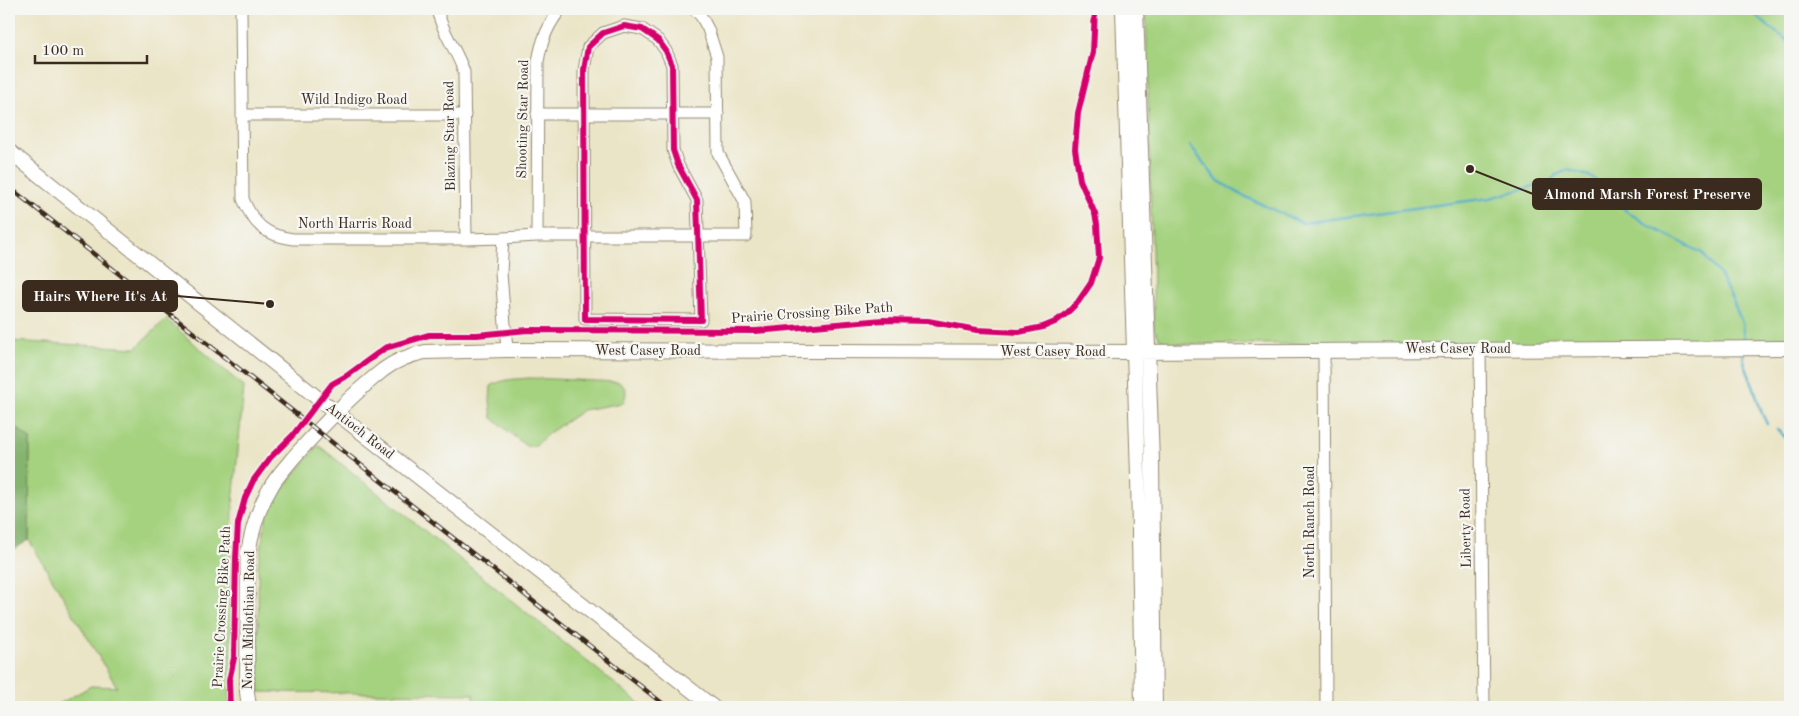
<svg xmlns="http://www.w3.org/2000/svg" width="1799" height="716" font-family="'Old Standard TT',serif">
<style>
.green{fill:#a5d27f;stroke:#707e4e}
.forest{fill:#84b46e;stroke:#606f46}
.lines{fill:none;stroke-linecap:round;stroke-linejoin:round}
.stream{stroke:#46a9c5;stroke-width:2.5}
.minor-casing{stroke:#938872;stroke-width:13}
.major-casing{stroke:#938872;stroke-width:16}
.minor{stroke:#fff;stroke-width:11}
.major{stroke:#fff;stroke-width:14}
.rail-casing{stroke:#3b2a1e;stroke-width:4.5}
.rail{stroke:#f6f6f2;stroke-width:2.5;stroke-dasharray:8;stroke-linecap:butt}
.cycleway-casing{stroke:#f6f6f2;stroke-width:9}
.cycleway{stroke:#d6006c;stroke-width:6}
.labels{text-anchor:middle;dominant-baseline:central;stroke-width:4.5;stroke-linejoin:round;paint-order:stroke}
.street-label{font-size:14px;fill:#3b2a1e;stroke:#f6f6f2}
.leader{fill:none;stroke:#3b2a1e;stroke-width:2}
.callout-dot{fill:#3b2a1e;stroke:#f6f6f2;stroke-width:2}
.callout{fill:#3b2a1e;stroke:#3b2a1e;stroke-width:2}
.callout-label{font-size:15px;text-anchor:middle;font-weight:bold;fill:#fff}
</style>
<rect width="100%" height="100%" fill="#f6f6f2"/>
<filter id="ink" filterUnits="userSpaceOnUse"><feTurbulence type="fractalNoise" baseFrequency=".02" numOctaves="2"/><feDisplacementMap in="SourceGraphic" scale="10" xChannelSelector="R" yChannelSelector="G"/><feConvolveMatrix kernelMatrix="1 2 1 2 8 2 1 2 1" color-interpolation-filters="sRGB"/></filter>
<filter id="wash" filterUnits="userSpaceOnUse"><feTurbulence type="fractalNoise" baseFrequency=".0096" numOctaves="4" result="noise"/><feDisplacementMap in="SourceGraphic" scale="20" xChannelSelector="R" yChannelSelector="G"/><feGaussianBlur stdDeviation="1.12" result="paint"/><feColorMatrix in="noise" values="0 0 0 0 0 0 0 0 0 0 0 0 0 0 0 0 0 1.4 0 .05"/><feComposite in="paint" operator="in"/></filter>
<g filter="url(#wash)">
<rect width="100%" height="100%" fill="#ebe5c7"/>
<!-- green -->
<path class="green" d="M1146 9H1790V344H1172L1160 339 1154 329Z
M166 319 244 387 233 503 230 707H54L91 686 117 687 29 540 30 439 9 421V341L136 348Z
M530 378 619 382 625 388 626 393 624 402 622 403 583 410 549 433 535 446H526L492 418 490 401 491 386C501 379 517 379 530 378Z
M318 445 644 707H474L473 694 259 692 258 566 268 507Z"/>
<!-- forest -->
<path class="forest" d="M9 421 30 439 29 540 9 552Z"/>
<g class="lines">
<!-- stream -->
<path class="stream" d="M1749 9 1769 27 1790 42
M1190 146 1217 180 1240 194 1302 223 1490 198 1549 182 1556 175 1568 170 1589 176 1608 188 1626 211 1650 226 1702 253 1719 274 1733 301 1742 323 1744 341
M1743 355C1744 366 1749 375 1753 385 1758 399 1759 411 1767 423
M1777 430 1790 441"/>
</g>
</g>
<g filter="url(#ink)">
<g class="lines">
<!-- minor casing -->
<g class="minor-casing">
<path id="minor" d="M241 9 243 199C254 225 265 235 293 239H466L503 238 501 273 507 350
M437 9C441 31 457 50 464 72L466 239
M624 26 642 29 658 40 666 51 672 65 673 150 678 165 697 200 701 320 585 319 584 70 588 47 603 33Z
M537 114H718
M242 115H465
M537 236 538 62C541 42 548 24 561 9
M503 238 537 236H746L745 202 718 153 717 57 708 29 701 16 694 9
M1480 349 1484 707
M1324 350 1326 707"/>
</g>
<!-- major casing -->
<g class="major-casing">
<path id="major" d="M1123 9 1138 475 1142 707
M1136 9 1152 462 1155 707
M9 151 320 400 713 707
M249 707 247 692 248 553C252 529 259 506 272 485 278 475 286 467 293 458 321 427 350 396 383 370 395 361 410 355 425 352L507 350 1134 352 1790 348"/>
</g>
<!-- minor -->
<use href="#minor" class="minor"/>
<!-- major -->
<use href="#major" class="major"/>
<!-- rail casing -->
<g class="rail-casing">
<path id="rail" d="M9 187 667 707"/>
</g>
<!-- rail -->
<use href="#rail" class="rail"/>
<!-- cycleway casing -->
<g class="cycleway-casing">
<path id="cycleway" d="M624 26 642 29 658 40 666 51 672 65 673 150 678 165 697 200 701 320 585 319 584 70 588 47 603 33Z
M230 707 229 681 234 658 236 558 238 524 245 498 253 481 270 458 293 435 332 384 348 375 385 348 429 335H477L528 330 756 331 883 320 928 321 977 330 1019 332 1043 327 1055 322 1067 313 1078 302 1091 283 1099 258 1097 224 1095 214 1080 180 1075 149 1078 113 1093 52 1095 9"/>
</g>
<!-- cycleway -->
<use href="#cycleway" class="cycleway"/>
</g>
</g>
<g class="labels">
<!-- street labels -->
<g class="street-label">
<text x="354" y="100">Wild Indigo Road</text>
<text transform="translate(523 119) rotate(-89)">Shooting Star Road</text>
<text transform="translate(450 136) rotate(-91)">Blazing Star Road</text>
<text x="355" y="224">North Harris Road</text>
<text transform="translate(812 313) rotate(-4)">Prairie Crossing Bike Path</text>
<text x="1458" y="349">West Casey Road</text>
<text x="648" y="351">West Casey Road</text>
<text x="1053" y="352">West Casey Road</text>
<text transform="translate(360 431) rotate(38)">Antioch Road</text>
<text transform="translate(1310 522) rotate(-90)">North Ranch Road</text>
<text transform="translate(1466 528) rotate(-91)">Liberty Road</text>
<text transform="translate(222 607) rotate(-87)">Prairie Crossing Bike Path</text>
<text transform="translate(249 620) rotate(-89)">North Midlothian Road</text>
</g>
</g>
<!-- callouts -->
<path class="leader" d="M1470 169L1533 194M270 304L177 296"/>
<g class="callout-dot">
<circle cx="1470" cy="169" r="5"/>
<circle cx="270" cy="304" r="5"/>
</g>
<g class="callout">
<rect x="1533" y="179" width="228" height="30" rx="5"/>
<rect x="23" y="281" width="154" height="30" rx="5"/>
</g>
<g class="callout-label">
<text x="1647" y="199">Almond Marsh Forest Preserve</text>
<text x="100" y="301">Hairs Where It's At</text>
</g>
<!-- margin -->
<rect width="1799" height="716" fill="none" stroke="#f6f6f2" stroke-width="30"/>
<!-- scale -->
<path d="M35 55v8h112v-8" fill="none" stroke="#3b2a1e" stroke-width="2.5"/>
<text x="42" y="55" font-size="15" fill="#3b2a1e" stroke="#f6f6f2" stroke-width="4" paint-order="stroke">100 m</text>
</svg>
